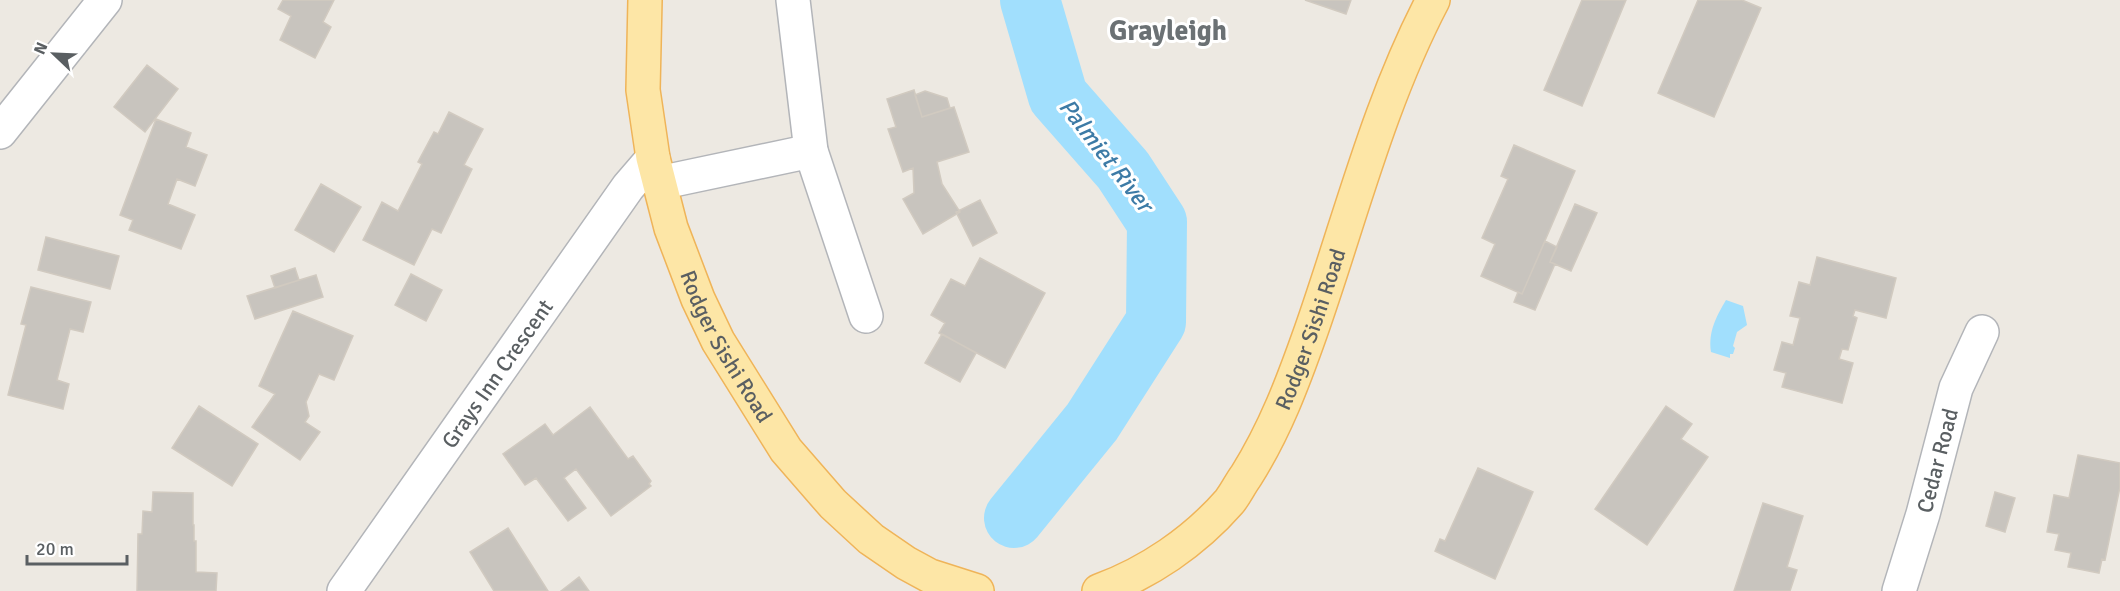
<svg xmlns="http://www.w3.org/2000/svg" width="2120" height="591" font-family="Signika,sans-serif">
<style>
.water{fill:#a1dffd}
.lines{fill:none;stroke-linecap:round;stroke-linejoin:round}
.river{stroke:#a1dffd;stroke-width:60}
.building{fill:#c8c4be;stroke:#d1cac0;stroke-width:1.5}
.minor-casing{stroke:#b3b5b9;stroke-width:36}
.major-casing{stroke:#efb459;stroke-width:36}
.minor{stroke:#fff;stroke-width:33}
.major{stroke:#fde6a6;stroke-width:33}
.labels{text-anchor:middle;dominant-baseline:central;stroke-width:6;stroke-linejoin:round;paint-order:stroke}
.street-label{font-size:22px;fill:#5a5f62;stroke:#fff}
.water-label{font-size:24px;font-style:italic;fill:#3d7ba6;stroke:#fff}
.district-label{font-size:28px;font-weight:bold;fill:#6b7174;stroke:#fff}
</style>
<rect width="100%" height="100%" fill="#ede9e2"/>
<!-- water -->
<path class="water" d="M1726 300 1743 306 1747 325 1737 332 1733 346 1735 348 1733 354H1730V358L1711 352C1708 332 1716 317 1726 300Z"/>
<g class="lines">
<!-- river -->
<path class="river" d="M1014 518 1092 422 1156 322 1157 222 1123 170 1058 96 1030 0"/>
</g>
<!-- building -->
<path class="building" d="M283 0H334L323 22 331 27 315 58 280 40 291 16 278 9Z
M1305 0H1351L1346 14Z
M1582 0H1626L1582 106 1544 90Z
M1698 0H1742L1761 8 1714 117 1658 93Z
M147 65 178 89 145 132 114 107Z
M914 90 922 117 954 107 969 152 937 162 942 184 960 212 923 234 903 199 914 193 913 168 903 172 888 129 896 127 887 99Z
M925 91 947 98 950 108 922 117 915 95Z
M449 112 483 129 464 165 472 169 441 233 432 229 414 265 363 240 382 202 398 211 422 164 418 162 434 132 438 134Z
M156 119 191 133 186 147 207 155 195 186 177 179 168 204 195 215 181 249 129 230 133 220 120 215Z
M1514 145 1575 171 1522 294 1481 276 1495 244 1482 238 1508 179 1501 176Z
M321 184 361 207 334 252 295 230Z
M980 200 997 233 973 246 956 212Z
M1575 204 1597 213 1571 271 1550 262Z
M46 237 119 256 110 289 38 270Z
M1545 241 1557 247 1550 262 1555 264 1535 310 1514 302 1518 292 1522 294Z
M1817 257 1896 278 1886 318 1855 310 1853 316 1857 318 1848 350 1842 349 1839 359 1853 363 1842 403 1782 387 1786 373 1774 370 1782 342 1793 345 1800 318 1790 316 1799 282 1810 285Z
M980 258 1045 293 1005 368 939 333 945 323 931 315 951 279 965 286Z
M295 268 299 280 275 288 271 276Z
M411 274 442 290 426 321 395 305Z
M316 275 323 297 255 319 247 296Z
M31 287 91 302 83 332 70 329 57 380 69 384 63 409 8 395 26 325 21 324Z
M293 311 353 336 334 380 319 374 306 402 309 416 305 422 320 432 300 460 252 427 275 394 259 386Z
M942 334 976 353 960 382 925 363Z
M199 406 258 444 232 486 172 448Z
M1666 406 1692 424 1681 439 1708 457 1647 545 1595 509Z
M590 407 628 459 633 456 651 481 649 484 651 486 611 516 576 469 564 478 586 508 568 521 536 478 525 485 503 454 545 424 553 435Z
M2078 455 2120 463V487L2105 560 2102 559 2099 573 2068 567 2071 553 2055 550 2059 534 2047 532 2054 495 2069 498Z
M1478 468 1533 492 1495 579 1435 551 1440 539 1445 541Z
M153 492 193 493V525H194V541H196V572L217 573 216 591H137L138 534H142L143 511 152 512Z
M1995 492 2015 498 2005 532 1986 526Z
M1763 503 1803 516 1787 567 1797 570 1790 591H1734Z
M508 528 548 591H494L470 552Z
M579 577 589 591H561Z"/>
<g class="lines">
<!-- minor casing -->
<g class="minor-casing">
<g id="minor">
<path d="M793 0 811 151 866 316"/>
<path d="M0 132 105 0"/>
<path d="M659 183 811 151"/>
<path id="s1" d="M344 591 628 187 653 158"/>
<path id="s2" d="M1899 591 1923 514 1956 388 1982 332"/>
</g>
</g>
<!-- major casing -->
<g class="major-casing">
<g id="major">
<path id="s3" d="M645 0 643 90 653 158 671 228 698 299 718 341 786 450 833 504 871 539 906 563 930 576 977 591"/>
<path id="s4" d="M1099 591C1148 573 1194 542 1229 502 1235 495 1240 484 1246 476 1275 430 1293 382 1311 331 1350 220 1378 105 1433 0"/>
</g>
</g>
<!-- minor -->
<use href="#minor" class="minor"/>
<!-- major -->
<use href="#major" class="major"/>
</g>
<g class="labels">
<!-- street labels -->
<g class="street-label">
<text stroke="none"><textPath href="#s4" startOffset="351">Rodger Sishi Road</textPath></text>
<text stroke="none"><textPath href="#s3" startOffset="362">Rodger Sishi Road</textPath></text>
<text stroke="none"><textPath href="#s1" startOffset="266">Grays Inn Crescent</textPath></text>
<text stroke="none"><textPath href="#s2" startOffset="136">Cedar Road</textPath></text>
</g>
<!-- water labels -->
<g class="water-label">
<text transform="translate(1106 155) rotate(52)">Palmiet River</text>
</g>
<!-- district labels -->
<g class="district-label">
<text x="1168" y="31">Grayleigh</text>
</g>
</g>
<!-- north arrow -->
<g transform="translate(54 54) rotate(293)" stroke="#ffffff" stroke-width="4.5" paint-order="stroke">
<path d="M0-4.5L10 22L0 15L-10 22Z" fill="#5a5f62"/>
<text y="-9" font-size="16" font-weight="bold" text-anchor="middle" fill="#5a5f62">N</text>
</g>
<!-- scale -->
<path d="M27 555v9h100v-9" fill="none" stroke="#5a5f62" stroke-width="3"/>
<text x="36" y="555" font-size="18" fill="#5a5f62" stroke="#ffffff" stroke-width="4.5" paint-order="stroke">20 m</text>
</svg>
